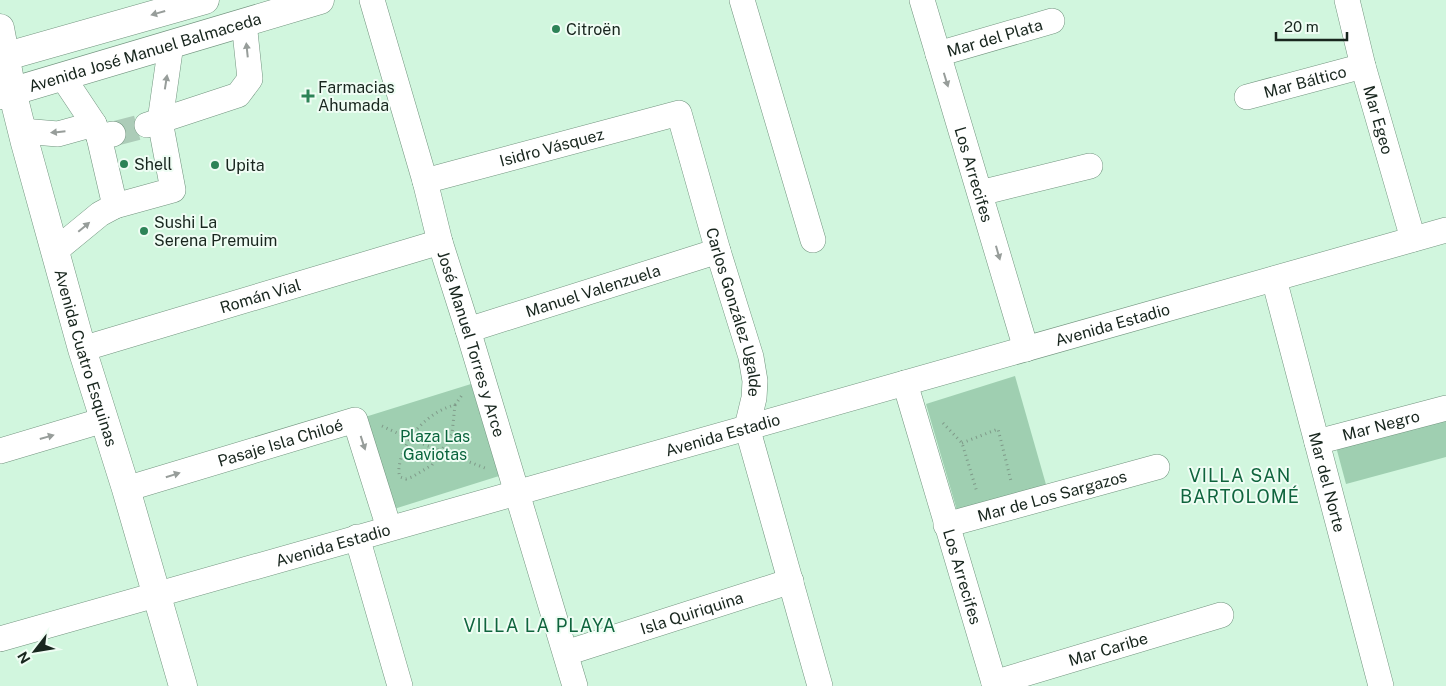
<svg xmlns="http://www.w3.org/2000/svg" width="1446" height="686" font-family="'Public Sans',sans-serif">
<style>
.green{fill:#9fcfb1}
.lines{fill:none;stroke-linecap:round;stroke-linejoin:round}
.minor-tunnel{stroke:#acccb8;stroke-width:25;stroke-dasharray:25 12;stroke-linecap:butt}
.minor-casing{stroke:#72947f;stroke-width:26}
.major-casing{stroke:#72947f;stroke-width:29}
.path{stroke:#7f9a89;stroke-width:3;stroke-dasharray:1 4;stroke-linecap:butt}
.minor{stroke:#fff;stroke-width:25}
.major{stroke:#fff;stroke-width:28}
.oneway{fill:#979d9a}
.poi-dot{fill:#2d8357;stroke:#effdf4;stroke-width:2}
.labels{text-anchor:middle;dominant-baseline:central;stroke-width:4;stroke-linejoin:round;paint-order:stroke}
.poi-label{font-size:16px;fill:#18261e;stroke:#effdf4;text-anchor:start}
.street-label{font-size:16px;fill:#18261e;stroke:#effdf4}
.park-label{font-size:16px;fill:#09643c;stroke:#effdf4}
.neighbourhood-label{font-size:18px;letter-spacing:1px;fill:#0f643d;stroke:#effdf4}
</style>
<rect width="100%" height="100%" fill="#d1f6de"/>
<!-- green -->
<path class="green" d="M1015 376 1047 488 958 514 926 404Z
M471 384 499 476 394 509 365 417Z
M1446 414V457L1346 484 1335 443Z"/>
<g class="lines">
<!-- minor-tunnel -->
<path class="minor-tunnel" d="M113 134 144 126"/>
<!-- minor casing -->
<g class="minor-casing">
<g id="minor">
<path id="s1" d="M372 0 425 181 440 242 468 330 575 686"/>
<path d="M742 0 813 240"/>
<path id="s2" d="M922 0 1026 349"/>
<path id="s3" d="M1347 0 1363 66 1413 239"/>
<path id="s4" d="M938 54 1052 21"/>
<path d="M62 76 94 124 99 137"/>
<path id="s5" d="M1247 97 1363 66"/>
<path d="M147 125 238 95 250 79 244 22"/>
<path d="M22 131 58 134 94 124"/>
<path d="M113 134 99 137 115 206"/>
<path id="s6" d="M425 181 679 113 718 251 751 357 755 381 754 398 747 427 820 686"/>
<path d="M980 193 1090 166"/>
<path d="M55 251 100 214 115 206 173 190 160 121 171 44"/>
<path id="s7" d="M1274 279 1381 686"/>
<path id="s8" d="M468 330 718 251"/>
<path id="s9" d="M82 349 440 242"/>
<path id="s10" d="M905 383 995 686"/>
<path id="s11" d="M1317 442 1446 408"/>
<path d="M0 451 104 420"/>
<path id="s12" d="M126 489 355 420 389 528"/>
<path id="s13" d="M946 525 1157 467"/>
<path d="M357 537 400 686"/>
<path id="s14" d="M0 639 1446 230"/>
<path id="s15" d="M566 653 791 581"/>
<path id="s16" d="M994 683 1221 615"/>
</g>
</g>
<!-- major casing -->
<g class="major-casing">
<g id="major">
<path id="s17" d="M0 28 12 91 25 143 82 349 126 489 183 686"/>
<path d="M0 58 205 0"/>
<path id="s18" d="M0 95 320 0"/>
</g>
</g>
<!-- path -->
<path class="path" d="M455 405 452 434 432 465 412 477 406 479 400 477C398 471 399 467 400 462 406 435 430 411 455 405Z
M455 405 462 395
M943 423 962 443 977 492
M382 426 410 439 485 468
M962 443 998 429 1011 481 1013 482"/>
<!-- minor -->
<use href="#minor" class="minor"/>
<!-- major -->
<use href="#major" class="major"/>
</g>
<!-- one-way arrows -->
<defs><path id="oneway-solid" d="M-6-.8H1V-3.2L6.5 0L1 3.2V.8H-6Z" transform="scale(1.25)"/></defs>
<g class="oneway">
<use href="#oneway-solid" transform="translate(158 13) rotate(164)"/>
<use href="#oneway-solid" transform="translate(247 50) rotate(-96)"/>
<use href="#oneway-solid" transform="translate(946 80) rotate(73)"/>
<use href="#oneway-solid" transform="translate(166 82) rotate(-81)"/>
<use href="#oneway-solid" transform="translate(58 132) rotate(174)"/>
<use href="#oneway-solid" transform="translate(84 227) rotate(-40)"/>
<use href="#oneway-solid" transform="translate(998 253) rotate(74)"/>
<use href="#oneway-solid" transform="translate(47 437) rotate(-16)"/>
<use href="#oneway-solid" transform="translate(363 443) rotate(72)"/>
<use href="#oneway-solid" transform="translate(173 475) rotate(-17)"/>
</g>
<!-- markers -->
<g class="poi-dot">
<circle cx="556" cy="29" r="5"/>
<path d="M305.5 88.5h5v5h5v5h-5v5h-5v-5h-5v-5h5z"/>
<circle cx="124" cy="164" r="5"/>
<circle cx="215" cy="165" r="5"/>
<circle cx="144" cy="231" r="5"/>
</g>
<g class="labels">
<!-- poi labels -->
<g class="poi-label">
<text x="566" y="29">Citroën</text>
<text x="318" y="87">Farmacias<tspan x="318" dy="18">Ahumada</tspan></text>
<text x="134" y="164">Shell</text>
<text x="225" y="165">Upita</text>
<text x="154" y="222">Sushi La<tspan x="154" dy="18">Serena Premuim</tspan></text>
</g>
<!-- street labels -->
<g class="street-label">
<text stroke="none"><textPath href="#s4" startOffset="59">Mar del Plata</textPath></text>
<text stroke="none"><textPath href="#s18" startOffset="151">Avenida José Manuel Balmaceda</textPath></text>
<text stroke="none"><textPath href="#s5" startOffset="60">Mar Báltico</textPath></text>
<text stroke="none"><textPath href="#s3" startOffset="124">Mar Egeo</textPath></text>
<text stroke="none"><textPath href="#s6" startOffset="131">Isidro Vásquez</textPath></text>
<text stroke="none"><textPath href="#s2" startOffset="182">Los Arrecifes</textPath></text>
<text stroke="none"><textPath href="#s8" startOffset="131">Manuel Valenzuela</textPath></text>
<text stroke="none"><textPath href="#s9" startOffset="186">Román Vial</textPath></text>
<text stroke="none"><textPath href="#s6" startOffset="470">Carlos González Ugalde</textPath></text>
<text stroke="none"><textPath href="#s14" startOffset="1156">Avenida Estadio</textPath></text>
<text stroke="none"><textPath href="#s1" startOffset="358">José Manuel Torres y Arce</textPath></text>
<text stroke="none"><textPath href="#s17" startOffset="341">Avenida Cuatro Esquinas</textPath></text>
<text stroke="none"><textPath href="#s11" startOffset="66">Mar Negro</textPath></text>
<text stroke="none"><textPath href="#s14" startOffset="751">Avenida Estadio</textPath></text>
<text stroke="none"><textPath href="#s12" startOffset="161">Pasaje Isla Chiloé</textPath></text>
<text stroke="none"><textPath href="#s7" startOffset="210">Mar del Norte</textPath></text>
<text stroke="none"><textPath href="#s13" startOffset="110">Mar de Los Sargazos</textPath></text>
<text stroke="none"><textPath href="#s14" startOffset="346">Avenida Estadio</textPath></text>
<text stroke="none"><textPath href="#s10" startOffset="202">Los Arrecifes</textPath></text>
<text stroke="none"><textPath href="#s15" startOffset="132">Isla Quiriquina</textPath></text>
<text stroke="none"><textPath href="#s16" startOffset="119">Mar Caribe</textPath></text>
</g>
<!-- park labels -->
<g class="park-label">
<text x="435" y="436">Plaza Las<tspan x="435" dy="18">Gaviotas</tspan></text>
</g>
<!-- neighbourhood labels -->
<g class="neighbourhood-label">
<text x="1240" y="475">VILLA SAN<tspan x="1240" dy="21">BARTOLOMÉ</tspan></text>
<text x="540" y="625">VILLA LA PLAYA</text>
</g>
</g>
<!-- north arrow -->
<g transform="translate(35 651) rotate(239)" stroke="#effdf4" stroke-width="4" paint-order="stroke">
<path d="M0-4L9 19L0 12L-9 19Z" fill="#18261e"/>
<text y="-8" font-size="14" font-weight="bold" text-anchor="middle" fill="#18261e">N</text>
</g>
<!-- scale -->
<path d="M1276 32v8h71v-8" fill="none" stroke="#18261e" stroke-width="2.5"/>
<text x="1284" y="32" font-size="15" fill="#18261e" stroke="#effdf4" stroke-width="4" paint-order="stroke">20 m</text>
</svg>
